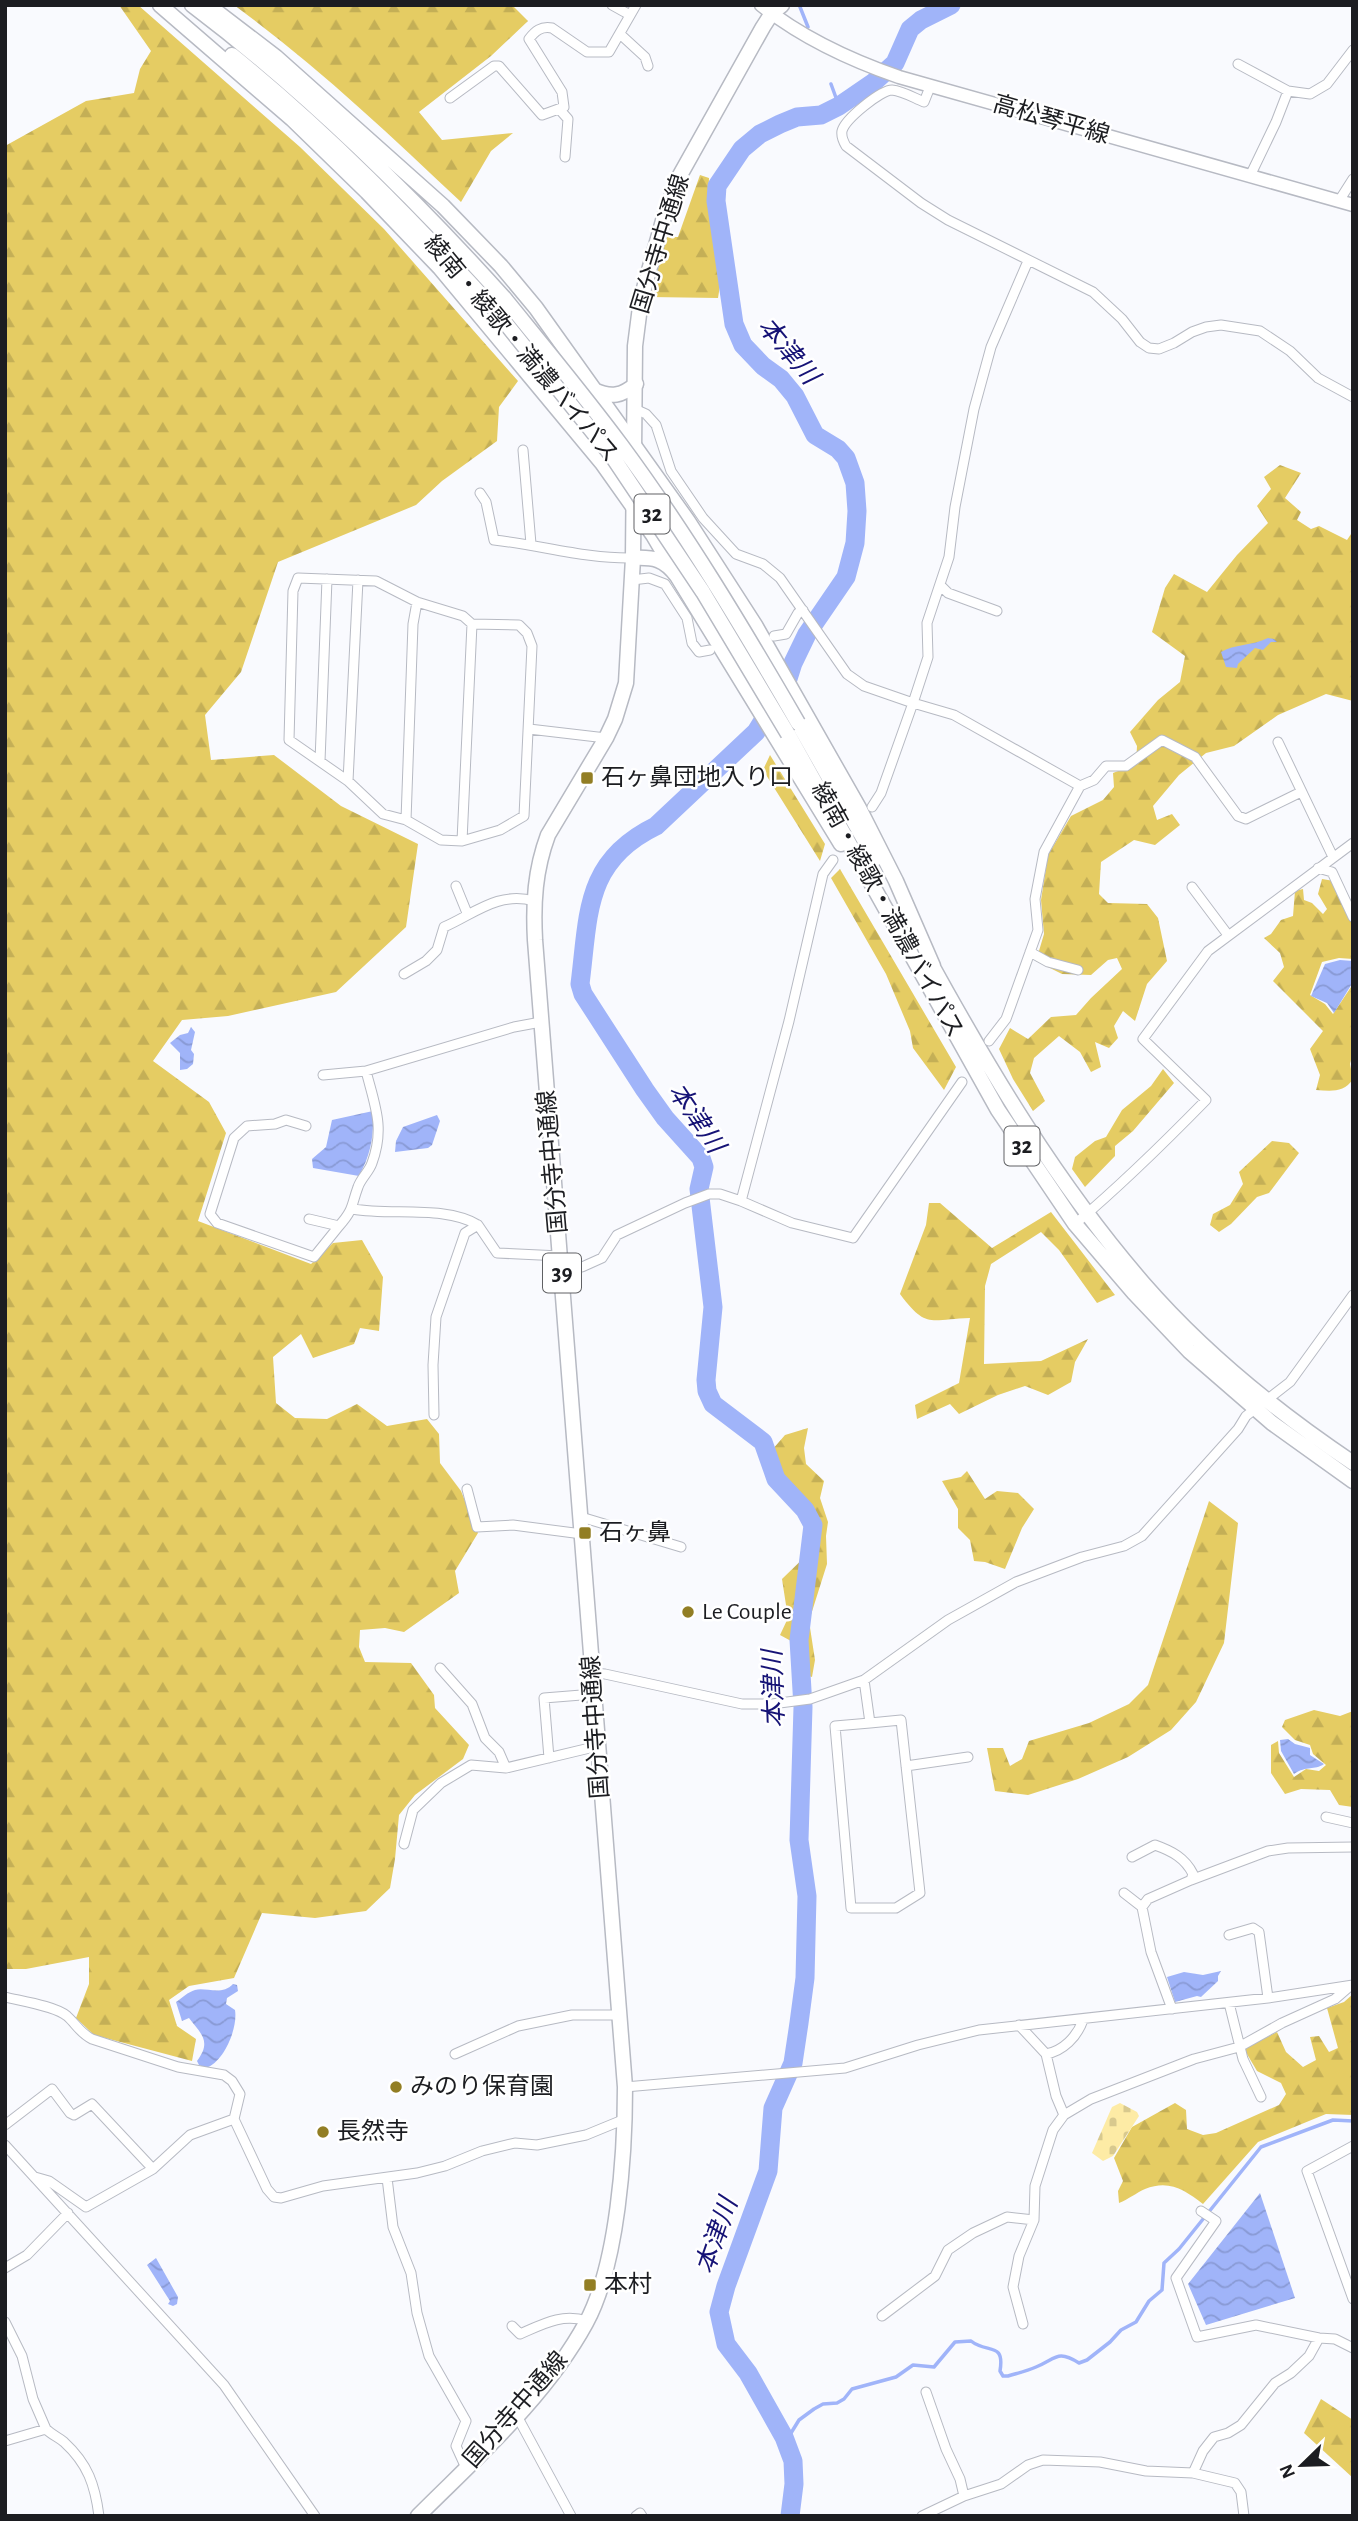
<svg xmlns="http://www.w3.org/2000/svg" width="1358" height="2521" font-family="'Alegreya Sans','Noto Sans JP',sans-serif">
<style>
.forest{fill:url(#forest-firs)}
.cemetery{fill:url(#cemetery-stones)}
.water{fill:url(#water-waves)}
.lines{fill:none;stroke-linecap:round;stroke-linejoin:round}
.stream{stroke:#a0b4f9;stroke-width:3.5}
.river{stroke:#a0b4f9;stroke-width:19}
.minor-casing{stroke:#b7bac3;stroke-width:11}
.secondary-casing{stroke:#b7bac3;stroke-width:15}
.primary-casing{stroke:#b7bac3;stroke-width:17}
.trunk-casing{stroke:#b7bac3;stroke-width:17}
.minor{stroke:#fff;stroke-width:9}
.secondary{stroke:#fff;stroke-width:12}
.primary{stroke:#fff;stroke-width:14}
.trunk{stroke:#fff;stroke-width:14}
.trunk-bridge-casing{stroke:#b7bac3;stroke-width:17;stroke-linecap:butt}
.trunk-bridge{stroke:#fff;stroke-width:14}
.poi-dot{fill:#927e24;stroke:#fff;stroke-width:2.5}
.labels{text-anchor:middle;dominant-baseline:central;stroke-width:5;stroke-linejoin:round;paint-order:stroke}
.shield{fill:#fff;stroke:#606164;stroke-width:2}
.shield-label{font-size:23px;font-weight:bold;fill:#1c1d21}
.street-label{font-size:24px;fill:#1c1d21;stroke:#fff}
.poi-label{font-size:24px;fill:#1c1d21;stroke:#fff;text-anchor:start}
.water-label{font-size:26px;font-style:italic;fill:#161376;stroke:#fff}
</style>
<defs>
<pattern id="forest-firs" width="22" height="20" patternUnits="userSpaceOnUse" patternTransform="scale(1.75)"><rect width="22" height="20" fill="#e5cc63"/><path d="M5 1l3.5 6h-7zM16 11l3.5 6h-7z" fill="#c4af56"/></pattern>
<pattern id="cemetery-stones" width="16" height="16" patternUnits="userSpaceOnUse" patternTransform="scale(1.75)"><rect width="16" height="16" fill="#fdeba5"/><path d="M2 7V4a2 2 0 0 1 4 0v3zM10 15v-3a2 2 0 0 1 4 0v3z" fill="#d8c98e"/></pattern>
<pattern id="water-waves" width="16" height="10" patternUnits="userSpaceOnUse" patternTransform="scale(1.75)"><rect width="16" height="10" fill="#a0b4f9"/><path d="M0 5q4-4 8 0t8 0" fill="none" stroke="#899ad5"/></pattern>
</defs>
<rect width="100%" height="100%" fill="#f9fafe"/>
<!-- forest -->
<path class="forest" d="M119 5H138L300 147 384 229 518 381 499 407 497 441 442 481 416 505 278 562 241 672 205 715 211 760 274 755 341 806 418 844 406 927 336 992 228 1016 182 1020 153 1061 209 1102 226 1133 198 1221 311 1264 333 1243 362 1240 383 1277 379 1331 360 1328 354 1344 313 1358 301 1334 273 1357 276 1403 295 1418 327 1419 357 1404 387 1426 427 1419 439 1434 440 1463 461 1491 478 1533 455 1571 459 1593 404 1632 385 1628 360 1630 359 1647 365 1662 411 1663 434 1695 435 1708 469 1745 463 1759 415 1795 399 1815 395 1859 390 1888 366 1911 315 1918 262 1913 234 1978 189 1986 169 2000 177 2026 196 2039 192 2061 94 2035 76 2018 89 1984V1957L26 1969H5V146L86 101 134 93 140 69 151 51Z
M234 5H512L528 21 491 56 419 112 442 140 513 133 491 151 461 202C388 133 315 64 234 5Z
M700 175 709 178 708 205 722 273 718 298 650 297 667 237H678Z
M1280 465 1301 473 1285 498 1301 512 1297 520 1311 529 1319 526 1347 540 1353 531V701L1326 694 1278 715 1234 746 1206 753 1179 775 1153 806 1157 820 1172 814 1180 825 1155 845 1134 840 1101 862 1099 894 1108 903 1147 904 1158 918 1167 961 1147 984 1135 1021 1123 1011 1114 1026 1118 1038 1109 1048 1095 1042 1101 1067 1091 1072 1080 1052 1059 1036 1034 1058 1030 1073 1045 1101 1033 1111 1013 1079 999 1049 1010 1028 1028 1039 1051 1017 1076 1015 1091 998 1122 969 1117 958 1108 960 1091 975 1062 974 1036 961 1044 934 1041 900 1048 855 1071 816 1103 800 1114 787 1113 773 1136 764 1137 746 1130 732 1158 700 1180 682 1185 656 1152 632 1165 588 1174 574 1207 592 1237 555 1268 523 1257 506 1271 489 1264 477Z
M770 755 825 844 820 861 763 770Z
M840 869 956 1067 944 1090 913 1048 910 1031 886 974 831 878Z
M1322 879 1334 881 1353 926V959L1339 958 1322 962 1310 995 1325 1004 1333 1014 1353 984V1051L1350 1064 1353 1079C1344 1093 1331 1091 1316 1090L1320 1075 1310 1049 1323 1031 1273 981 1284 967 1280 953 1264 938 1271 934 1281 920 1293 916 1295 891 1303 889 1304 900 1312 903 1323 914 1327 909 1318 894Z
M1163 1069 1174 1083 1133 1131 1115 1146V1156L1085 1187 1072 1169 1075 1157 1095 1141 1106 1137 1122 1110 1151 1086Z
M1272 1141 1289 1143 1299 1153 1269 1193 1257 1197 1231 1224 1219 1232 1210 1225 1213 1214 1230 1205 1243 1184 1239 1172Z
M929 1203H940L992 1248 1051 1212 1115 1295 1097 1303 1059 1250 1041 1232 991 1264 985 1286 984 1364 1041 1361 1088 1339 1075 1362 1071 1382 1048 1395 1025 1386 998 1395 959 1414 950 1404 917 1419 915 1405 959 1383 970 1318C930 1319 927 1330 900 1294L926 1225Z
M808 1428 804 1448 806 1464 824 1481 820 1498 828 1522 826 1536 827 1564 809 1621 815 1660 812 1677 802 1674V1647L780 1635 788 1618 782 1579 815 1547C818 1504 801 1511 782 1481 776 1472 774 1461 772 1450L785 1435Z
M967 1471 985 1499 997 1491 1018 1493 1034 1509 1022 1528 1005 1569 985 1562 974 1561 970 1540 958 1528V1509L942 1481 961 1477Z
M1209 1501 1238 1523 1224 1643 1196 1702 1171 1730 1128 1757 1078 1779 1028 1795 995 1791 987 1748H1003L1010 1766 1022 1759 1029 1741 1089 1723 1129 1704 1148 1685Z
M1314 1710 1340 1716 1353 1711V1807L1339 1805 1330 1790 1301 1789 1285 1794 1271 1773V1745L1278 1741 1279 1753 1294 1777 1306 1769 1319 1771 1326 1765 1313 1754 1310 1745 1295 1740 1282 1727 1285 1720Z
M1353 1994V2115L1326 2114 1258 2142 1203 2204C1185 2190 1169 2179 1145 2189 1136 2193 1129 2199 1119 2203L1118 2191 1123 2181 1114 2158 1132 2127 1175 2103 1186 2110 1187 2129 1203 2135 1216 2133 1279 2105 1286 2094 1281 2083 1257 2071 1244 2049 1277 2032 1286 2052 1303 2067 1316 2060 1310 2037 1319 2036 1329 2052 1338 2048 1327 2008 1344 2002Z
M1321 2399 1353 2420V2478L1304 2433Z"/>
<!-- cemetery -->
<path class="cemetery" d="M1120 2103 1137 2112 1139 2116 1113 2156 1103 2161 1092 2153 1112 2107Z"/>
<!-- water -->
<path class="water" d="M1268 638 1274 639 1277 642H1271L1263 650 1255 648 1238 664 1237 668 1226 667 1221 652C1234 644 1252 646 1268 638Z
M1340 960 1353 961V982L1334 1013 1327 1003 1311 996 1325 964Z
M191 1027 195 1032 191 1050 194 1054 193 1064 187 1069 180 1070V1053L170 1043 180 1035 188 1033Z
M373 1111C374 1136 371 1154 359 1176L313 1168 312 1159 326 1147 332 1120Z
M437 1115 440 1121 432 1145 428 1148 395 1152 396 1141 403 1127Z
M1288 1739 1295 1744 1310 1748V1755L1324 1764C1314 1771 1307 1765 1294 1774L1281 1751 1280 1740Z
M1221 1971 1218 1976V1981L1201 1997 1197 1996 1175 2002 1167 1977 1184 1972 1203 1975Z
M233 1984 237 1985 238 1991 227 1998 226 2004 235 2010C238 2028 224 2062 206 2068L199 2065 197 2061C212 2041 201 2034 189 2018L182 2021 176 2002C182 1998 188 1992 195 1990 206 1987 222 1996 233 1984Z
M1260 2193 1295 2298 1206 2325 1188 2284Z
M156 2258 178 2297 177 2304 173 2306 168 2304 170 2301 147 2265Z"/>
<g class="lines">
<!-- stream -->
<path class="stream" d="M800 7 808 27
M831 84 839 106
M784 2437 791 2433 799 2420 814 2409 823 2404 837 2403 844 2399 852 2389 896 2377 913 2365 934 2367 955 2342 971 2341C987 2354 1005 2341 1000 2371L1003 2376H1008C1018 2373 1027 2371 1036 2367 1056 2359 1057 2349 1079 2363L1087 2360 1110 2342 1121 2330 1136 2322 1149 2301 1162 2290 1164 2263 1179 2249 1261 2147 1333 2120 1353 2121"/>
<!-- river -->
<path class="river" d="M790 2516 794 2484 793 2461 784 2437 748 2373 726 2344 719 2312 726 2286 768 2171 773 2108 793 2063 799 2023 805 1978 807 1896 799 1840 803 1707 799 1640 813 1525 805 1510 776 1479 763 1442 713 1404 707 1391 706 1380 713 1307 699 1189 704 1167 701 1158 665 1118 645 1090 583 994 580 984C589 914 584 861 656 826L756 732 787 682 793 663 807 634 846 577 855 543 857 511 855 483 846 458 838 449 815 435 795 396 781 379 763 366 743 345 734 324 716 201 717 186 742 149 760 134 780 124 797 117 821 115 839 106 874 82 895 63 910 29 921 20 951 5"/>
<!-- minor casing -->
<g class="minor-casing">
<path id="minor" d="M612 5 630 15
M620 34 645 57 648 66
M1238 64 1288 91 1310 94 1327 84 1353 50
M930 87 924 102C914 98 903 91 892 90 881 90 845 119 842 131 841 137 843 141 846 146L921 203 948 220 1093 292 1122 319 1140 342 1149 348 1159 349 1174 343 1192 332 1206 327 1221 325 1260 331 1290 351 1318 378 1353 397
M450 98 494 66H499L542 115 564 107 562 92 529 39C535 31 541 26 552 28L587 52H609L636 5
M560 110 568 119 565 157
M1250 176 1276 122 1288 91
M1339 201 1353 179
M635 409 646 414 656 425 671 471 703 518 736 554 763 564 780 578 847 674 864 686 913 703 928 657 927 623 949 557 955 507 974 409 991 347 1028 261
M523 450 531 544
M480 493 486 502 494 540C541 545 586 559 633 558
M298 578 376 581 417 602 463 616 472 624 519 625 527 633 532 646 524 816 500 830 462 841 441 840 406 820 383 814 348 781 289 740 293 591Z
M632 580 649 578 665 584 687 618 692 643 699 652 710 650
M941 586 948 593 997 611
M774 636 786 634 798 613 803 610
M529 729 606 738
M1278 742 1333 857
M320 761 327 579
M348 781 358 580
M1080 786 1094 780 1106 766H1126L1162 740 1195 757 1238 816 1246 819 1301 792
M872 807 881 793 913 703 954 715 1080 786 1044 852 1035 899 1038 930 1006 1019 989 1041
M406 820 413 624 417 602
M462 841 472 624
M833 860 823 874 789 1021 741 1201 792 1223 853 1238 962 1082
M1318 868 1332 872 1353 917
M456 886 467 913
M1192 887 1228 935
M1030 952 1048 962 1078 970
M404 974 426 961 437 950 444 927C474 914 498 891 534 901
M323 1075 366 1071 514 1027 541 1022
M306 1126 286 1120 275 1124 247 1126 234 1138 210 1214 217 1223 314 1257 339 1226
M353 1209C391 1216 445 1205 478 1225
M309 1219 339 1226C354 1209 351 1206 358 1187 361 1178 369 1172 372 1163 385 1128 375 1106 366 1071
M1075 1224C1121 1185 1164 1143 1206 1100L1143 1039 1208 951 1353 843
M434 1415 433 1365 436 1317 465 1233 478 1225 497 1253 560 1256 570 1264 582 1267 602 1258 617 1235 685 1203 709 1194H720L741 1201
M467 1489 477 1527 513 1525 582 1534
M581 1517 681 1547
M440 1668 472 1704 485 1738 499 1752 506 1768
M592 1673 605 1674 742 1704H772L810 1699 864 1680 948 1620 1016 1582 1082 1557 1124 1546 1142 1536 1238 1429 1246 1416 1290 1382 1353 1295
M864 1680 870 1723 835 1726 851 1908H896L920 1893 901 1720 870 1723
M549 1758 544 1698 594 1694
M906 1766 968 1757
M1326 1817 1353 1823
M404 1844 413 1810 441 1783 471 1765 506 1768 598 1746
M1132 1857 1155 1845C1172 1851 1185 1858 1193 1874L1191 1880 1148 1899 1142 1907
M1191 1880 1268 1851 1288 1848 1353 1847
M1124 1893 1142 1907 1151 1952 1172 2009
M1229 1935 1253 1928 1259 1932 1268 1998
M5 1997C21 2001 55 2006 67 2016 76 2024 80 2033 92 2039L178 2067 224 2075 232 2081 240 2094 234 2119
M1229 2003 1243 2059 1261 2097
M1019 2025 1046 2054 1056 2096 1064 2115 1053 2130 1035 2186 1034 2220 1019 2256 1013 2287 1023 2324
M455 2054 518 2026 572 2015H619
M1046 2054C1063 2051 1077 2037 1083 2020
M625 2087 845 2068 918 2045 979 2030 1268 1998 1353 1985
M1064 2115 1091 2099 1194 2059 1239 2047 1282 2023 1335 1999 1350 1986
M5 2125 52 2089 70 2113 74 2115 92 2104 153 2169
M5 2145 224 2385 315 2516
M1353 2146 1307 2171 1353 2299
M35 2177 49 2181 86 2207 153 2169 190 2135 234 2119 267 2189 274 2197 281 2198 323 2186 417 2173 445 2166 482 2151 515 2143 537 2145 586 2135 625 2119
M387 2178 393 2227 411 2273 417 2313 429 2356 466 2421 456 2446 466 2468
M1201 2211 1216 2221 1176 2278 1197 2337 1256 2325 1319 2338 1335 2339 1353 2348
M5 2268 27 2255 68 2213
M882 2316 935 2276 948 2250 973 2233 1007 2217 1034 2220
M5 2322 22 2356 33 2399 46 2429
M512 2326 520 2334C543 2324 562 2313 587 2321
M517 2416 571 2516
M5 2441 46 2429C52 2435 58 2437 64 2442 88 2464 95 2485 99 2516
M1193 2473 1203 2451 1214 2437 1228 2433 1241 2425 1275 2383 1291 2373 1309 2356 1319 2338
M964 2496 1001 2484 1028 2465 1043 2460 1100 2462 1146 2471 1193 2473 1235 2483 1241 2492 1244 2516
M636 2516 640 2513 642 2516
M922 2516 964 2496 960 2479 946 2449 926 2392"/>
</g>
<!-- secondary casing -->
<g class="secondary-casing">
<path id="secondary" d="M761 5C802 38 850 60 899 77L1353 205"/>
</g>
<!-- primary casing -->
<g class="primary-casing">
<path id="primary" d="M418 2516C478 2456 545 2398 586 2323 618 2264 625 2154 625 2087L535 940C533 903 535 870 548 835L606 738 615 719 626 683 633 558 635 346 641 299 664 217 679 177 763 27 772 13 782 5"/>
</g>
<!-- trunk casing -->
<g class="trunk-casing">
<path id="trunk" d="M160 5 292 119 367 192 440 268 602 463 653 535 677 576
M192 5C307 92 409 192 505 299
M208 5 276 57 443 206 501 266 536 308 688 521 755 625 859 808 896 881 933 966
M232 55C327 132 412 219 495 310
M594 390C611 398 622 396 636 384
M633 558C654 557 664 559 677 576L841 844
M798 723 875 859
M788 734 998 1110 1075 1224 1134 1293 1189 1351 1272 1423 1353 1481
M929 960C991 1073 1058 1185 1143 1283 1203 1352 1277 1412 1353 1463"/>
</g>
<!-- minor -->
<use href="#minor" class="minor"/>
<!-- secondary -->
<use href="#secondary" class="secondary"/>
<!-- primary -->
<use href="#primary" class="primary"/>
<!-- trunk -->
<use href="#trunk" class="trunk"/>
<!-- trunk-bridge casing -->
<g class="trunk-bridge-casing">
<path id="trunk-bridge" d="M505 299C544 347 584 395 621 445 686 533 743 628 798 723
M495 310 612 456 703 592 788 734"/>
</g>
<!-- trunk-bridge -->
<use href="#trunk-bridge" class="trunk-bridge"/>
</g>
<!-- markers -->
<g class="poi-dot">
<rect x="580" y="771" width="14" height="14" rx="3.5"/>
<rect x="578" y="1526" width="14" height="14" rx="3.5"/>
<circle cx="688" cy="1612" r="7"/>
<circle cx="396" cy="2087" r="7"/>
<circle cx="323" cy="2132" r="7"/>
<rect x="583" y="2278" width="14" height="14" rx="3.5"/>
</g>
<g class="labels">
<!-- shield labels -->
<g class="shield">
<rect x="634.5" y="494.5" width="35" height="39" rx="5"/>
<rect x="1004.5" y="1126.5" width="35" height="39" rx="5"/>
<rect x="543" y="1253.5" width="38" height="39" rx="5"/>
</g>
<g class="shield-label">
<text x="652" y="514">32</text>
<text x="1022" y="1146">32</text>
<text x="562" y="1273">39</text>
</g>
<!-- street labels -->
<g class="street-label">
<text transform="translate(1051 120) rotate(16)">高松琴平線</text>
<text transform="translate(661 244) rotate(-73)">国分寺中通線</text>
<text transform="translate(521 349) rotate(50)">綾南・綾歌・満濃バイパス</text>
<text transform="translate(887 910) rotate(61)">綾南・綾歌・満濃バイパス</text>
<text transform="translate(553 1162) rotate(-95)">国分寺中通線</text>
<text transform="translate(596 1727) rotate(-94)">国分寺中通線</text>
<text transform="translate(516 2410) rotate(-49)">国分寺中通線</text>
</g>
<!-- poi labels -->
<g class="poi-label">
<text x="601" y="778">石ヶ鼻団地入り口</text>
<text x="599" y="1533">石ヶ鼻</text>
<text x="702" y="1612">Le Couple</text>
<text x="410" y="2087">みのり保育園</text>
<text x="337" y="2132">長然寺</text>
<text x="604" y="2285">本村</text>
</g>
<!-- water labels -->
<g class="water-label">
<text transform="translate(788 351) rotate(50)">本津川</text>
<text transform="translate(696 1118) rotate(56)">本津川</text>
<text transform="translate(774 1689) rotate(-92)">本津川</text>
<text transform="translate(717 2236) rotate(-71)">本津川</text>
</g>
</g>
<!-- border -->
<rect width="1358" height="2521" fill="none" stroke="#1c1d21" stroke-width="14"/>
<!-- north arrow -->
<g transform="translate(1302 2465) rotate(247)" stroke="#ffffff" stroke-width="5" paint-order="stroke">
<path d="M0-5L12 26L0 18L-12 26Z" fill="#1c1d21"/>
<text y="-10" font-size="19" font-weight="bold" text-anchor="middle" fill="#1c1d21">N</text>
</g>
</svg>
